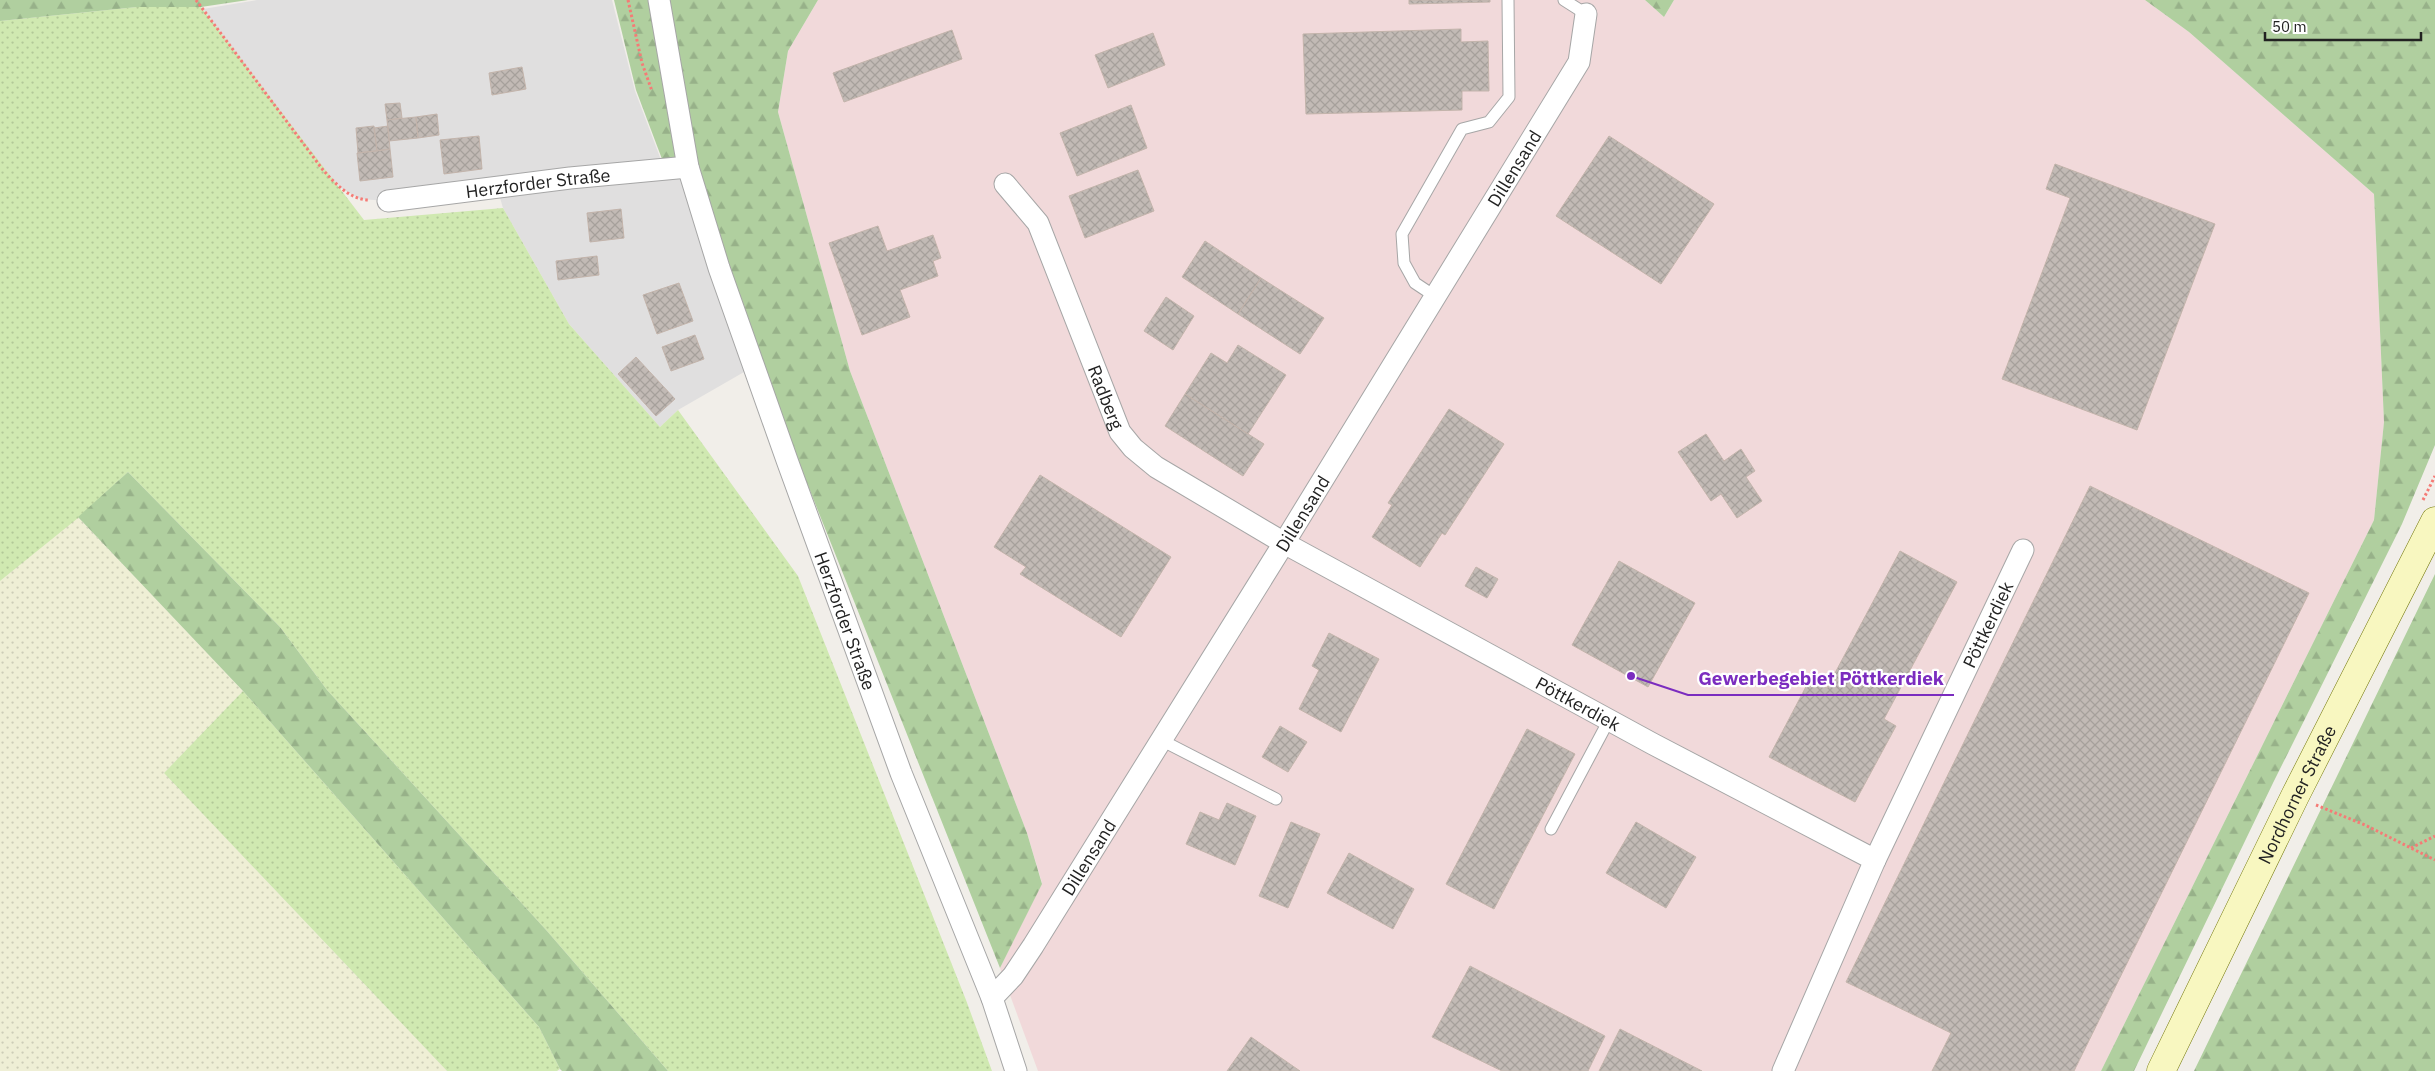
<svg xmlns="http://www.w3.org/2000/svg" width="2435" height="1071" font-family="'IBM Plex Sans',sans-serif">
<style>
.residential{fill:#e0dfdf}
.commercial{fill:#f1d9da}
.farmland{fill:url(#farmland-dots)}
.grass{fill:url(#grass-dots)}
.forest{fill:url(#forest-firs)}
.building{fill:url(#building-cross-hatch);stroke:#c3b4ab}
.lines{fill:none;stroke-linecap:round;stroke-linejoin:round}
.lane-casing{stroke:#a6a6a6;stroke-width:13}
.street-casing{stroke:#a6a6a6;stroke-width:23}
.secondary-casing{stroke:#737809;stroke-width:29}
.path{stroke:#f57b76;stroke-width:3;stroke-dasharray:2.5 2.5;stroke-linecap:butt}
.lane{stroke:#fff;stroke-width:11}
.street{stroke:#fff;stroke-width:21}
.secondary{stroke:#f8f7c0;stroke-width:28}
.labels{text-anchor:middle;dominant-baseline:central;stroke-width:4.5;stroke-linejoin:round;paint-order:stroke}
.street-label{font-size:18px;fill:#222;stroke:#fff}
.leader{fill:none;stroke:#7b2cbf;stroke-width:2}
.callout-dot{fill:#7b2cbf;stroke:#fff;stroke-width:2}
.callout-label{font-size:19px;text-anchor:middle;font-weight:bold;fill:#7b2cbf;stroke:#fff;stroke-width:4.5;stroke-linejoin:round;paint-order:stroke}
</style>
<defs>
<pattern id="farmland-dots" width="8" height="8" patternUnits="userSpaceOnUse" patternTransform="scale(1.25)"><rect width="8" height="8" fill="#efefd5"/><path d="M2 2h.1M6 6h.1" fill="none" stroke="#cdcdb7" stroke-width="1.8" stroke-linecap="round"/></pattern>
<pattern id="grass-dots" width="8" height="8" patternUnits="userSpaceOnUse" patternTransform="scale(1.25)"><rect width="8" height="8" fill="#d0e9b1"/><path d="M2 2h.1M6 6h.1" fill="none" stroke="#b2c898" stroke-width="1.8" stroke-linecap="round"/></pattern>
<pattern id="forest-firs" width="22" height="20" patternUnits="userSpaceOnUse" patternTransform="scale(1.25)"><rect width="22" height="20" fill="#b0cf9f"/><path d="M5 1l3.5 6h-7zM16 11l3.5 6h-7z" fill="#97b189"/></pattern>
<pattern id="building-cross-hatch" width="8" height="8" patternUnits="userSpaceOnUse" patternTransform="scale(1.25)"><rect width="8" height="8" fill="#c2bab5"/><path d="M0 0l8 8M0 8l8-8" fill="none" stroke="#a6a09b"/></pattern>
</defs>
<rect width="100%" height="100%" fill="#f1eee9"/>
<!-- residential -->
<path class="residential" d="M257 0H612L635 91 664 168 687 167 751 368 678 410 660 427 569 324 503 208 496 184 388 201 360 199 341 188 323 170 203 9Z"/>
<!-- commercial -->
<path class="commercial" d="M818 0H1645L1664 17 1674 0H2145L2189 32 2374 194 2384 422 2374 520 2101 1071H1038L1000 968 1042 883 1027 833 850 371 778 112 788 51Z"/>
<!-- farmland -->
<path class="farmland" d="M78 517 243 691 164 773 447 1071H0V581Z"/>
<!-- grass -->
<path class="grass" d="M137 7H201L364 220 503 208 569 324 660 427 678 410 798 576 966 1000 992 1071H668L547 931 327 690 280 627 128 472 78 518 0 581V21Z
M243 691 539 1027 560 1069 557 1071H447L164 773Z"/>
<!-- forest -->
<path class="forest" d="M0 0H248L201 7H137L0 21Z
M614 0H818L788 51 778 112 850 371 1027 833 1042 884 1000 968 721 267 689 167H665L636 90Z
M1645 0H1674L1664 17Z
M2145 0H2435V445L2402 524 2273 783 2134 1071H2101L2374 520 2384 422 2374 194 2189 32Z
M128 472 280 627 327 690 547 931 668 1071H562L560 1069 539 1027 243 691 78 517Z
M2435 574V1071H2194Z"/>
<!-- building -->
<path class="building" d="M1409 0H1490V2L1409 4Z
M1461 29V42L1488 41 1489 91H1462V110L1306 114 1303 34Z
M952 30 962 59 844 102 833 73Z
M1153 33 1165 65 1108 88 1095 55Z
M522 67 526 89 492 95 489 73Z
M400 103 402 118 387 120 385 104Z
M1131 105 1147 148 1077 176 1060 133Z
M437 114 439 135 418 138 416 117Z
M416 117 418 138 389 141 387 120Z
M374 126 377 151 358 153 356 128Z
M388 126 390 149 377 151 374 128Z
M479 136 482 169 444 174 440 140Z
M1609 136 1714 204 1661 284 1556 216Z
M390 149 393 177 360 181 357 153Z
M2055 164 2215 224 2137 430 2002 379 2070 198 2046 189Z
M1138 170 1154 211 1085 238 1069 196Z
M621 209 624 238 590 242 587 213Z
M878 226 887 251 933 235 941 258 933 261 938 276 900 290 910 317 862 335 829 243Z
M1205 241 1261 278 1238 314 1182 277Z
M597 256 599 275 558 280 556 261Z
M1261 278 1324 318 1300 354 1238 314Z
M679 283 693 321 657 334 643 295Z
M1166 297 1194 316 1173 350 1144 331Z
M695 335 704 359 671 371 662 347Z
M1238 345 1286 375 1248 434 1185 394 1211 353 1227 363Z
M636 357 675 399 656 416 618 374Z
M1185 394 1264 444 1243 476 1165 426Z
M1449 409 1504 444 1445 535 1442 533 1420 567 1372 537 1392 505 1388 503Z
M1706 434 1724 461 1741 449 1755 471 1746 477 1762 501 1737 518 1721 494 1711 501 1678 452Z
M1040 475 1171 557 1121 637 1020 574 1026 567 994 547Z
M2090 486 2309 593 2074 1071H1932L1951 1033 1846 982Z
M1900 551 1957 582 1884 719 1896 726 1855 802 1769 757 1810 679 1827 688Z
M1619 561 1695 603 1648 687 1572 645Z
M1476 567 1498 579 1487 598 1465 586Z
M1329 633 1379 659 1341 732 1299 709 1319 670 1312 666Z
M1280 726 1307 742 1288 772 1262 757Z
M1527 729 1575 754 1494 909 1446 884Z
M1227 803 1256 816 1235 865 1186 844 1200 812 1219 820Z
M1291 822 1320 834 1288 908 1259 896Z
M1636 822 1696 857 1666 908 1606 873Z
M1349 853 1414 889 1393 929 1327 893Z
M1470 966 1605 1036 1588 1071H1502L1432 1037Z
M1620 1029 1702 1071H1599Z
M1251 1037 1300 1071H1227Z"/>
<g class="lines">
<!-- lane casing -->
<g class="lane-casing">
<path id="lane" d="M1564 0 1586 14
M1436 297 1415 283 1404 263 1402 234 1462 129 1489 122 1509 97 1508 0
M1161 740 1276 799
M1551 829 1609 720"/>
</g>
<!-- street casing -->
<g class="street-casing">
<g id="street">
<path id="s1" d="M659 0 688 167 719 268 788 463 901 773 992 998 1016 1071"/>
<path id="s2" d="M1005 184 1038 223 1120 432 1133 448 1156 467 1284 543 1653 744 1875 860 1783 1071"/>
<path id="s3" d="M388 201 570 178 688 167"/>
<path id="s4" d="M1875 860 2023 550"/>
<path id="s5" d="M992 998 1013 976 1033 946 1284 543 1579 62 1586 14"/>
</g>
</g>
<!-- secondary casing -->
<g class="secondary-casing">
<g id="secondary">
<path id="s6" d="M2161 1071 2295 796 2435 521"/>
</g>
</g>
<!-- path -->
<path class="path" d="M196 0 323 170C335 183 349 199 368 200
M628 0 642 63 652 91
M2423 500 2435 476
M2316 805 2365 825 2435 860
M2411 848 2435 836"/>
<!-- lane -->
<use href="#lane" class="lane"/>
<!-- street -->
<use href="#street" class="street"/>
<!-- secondary -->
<use href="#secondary" class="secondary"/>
</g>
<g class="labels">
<!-- street labels -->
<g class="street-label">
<text stroke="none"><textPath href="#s5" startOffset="981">Dillensand</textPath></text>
<text stroke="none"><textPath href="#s3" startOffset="151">Herzforder Straße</textPath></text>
<text stroke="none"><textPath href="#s2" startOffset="238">Radberg</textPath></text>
<text stroke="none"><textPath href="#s5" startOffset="576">Dillensand</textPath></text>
<text stroke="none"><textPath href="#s1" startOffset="650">Herzforder Straße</textPath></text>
<text stroke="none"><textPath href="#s4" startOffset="261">Pöttkerdiek</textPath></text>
<text stroke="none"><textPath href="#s2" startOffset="810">Pöttkerdiek</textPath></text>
<text stroke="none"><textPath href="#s6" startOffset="308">Nordhorner Straße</textPath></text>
<text stroke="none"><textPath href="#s5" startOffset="171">Dillensand</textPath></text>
</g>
</g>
<!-- callouts -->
<path class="leader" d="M1631 676L1688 695H1954"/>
<circle class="callout-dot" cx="1631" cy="676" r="5"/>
<g class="callout-label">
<text x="1821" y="685">Gewerbegebiet Pöttkerdiek</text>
</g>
<!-- scale -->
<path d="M2265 32v8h156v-8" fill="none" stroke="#222222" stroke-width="2.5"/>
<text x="2272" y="32" font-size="15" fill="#222222" stroke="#ffffff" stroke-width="4" paint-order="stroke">50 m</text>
</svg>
